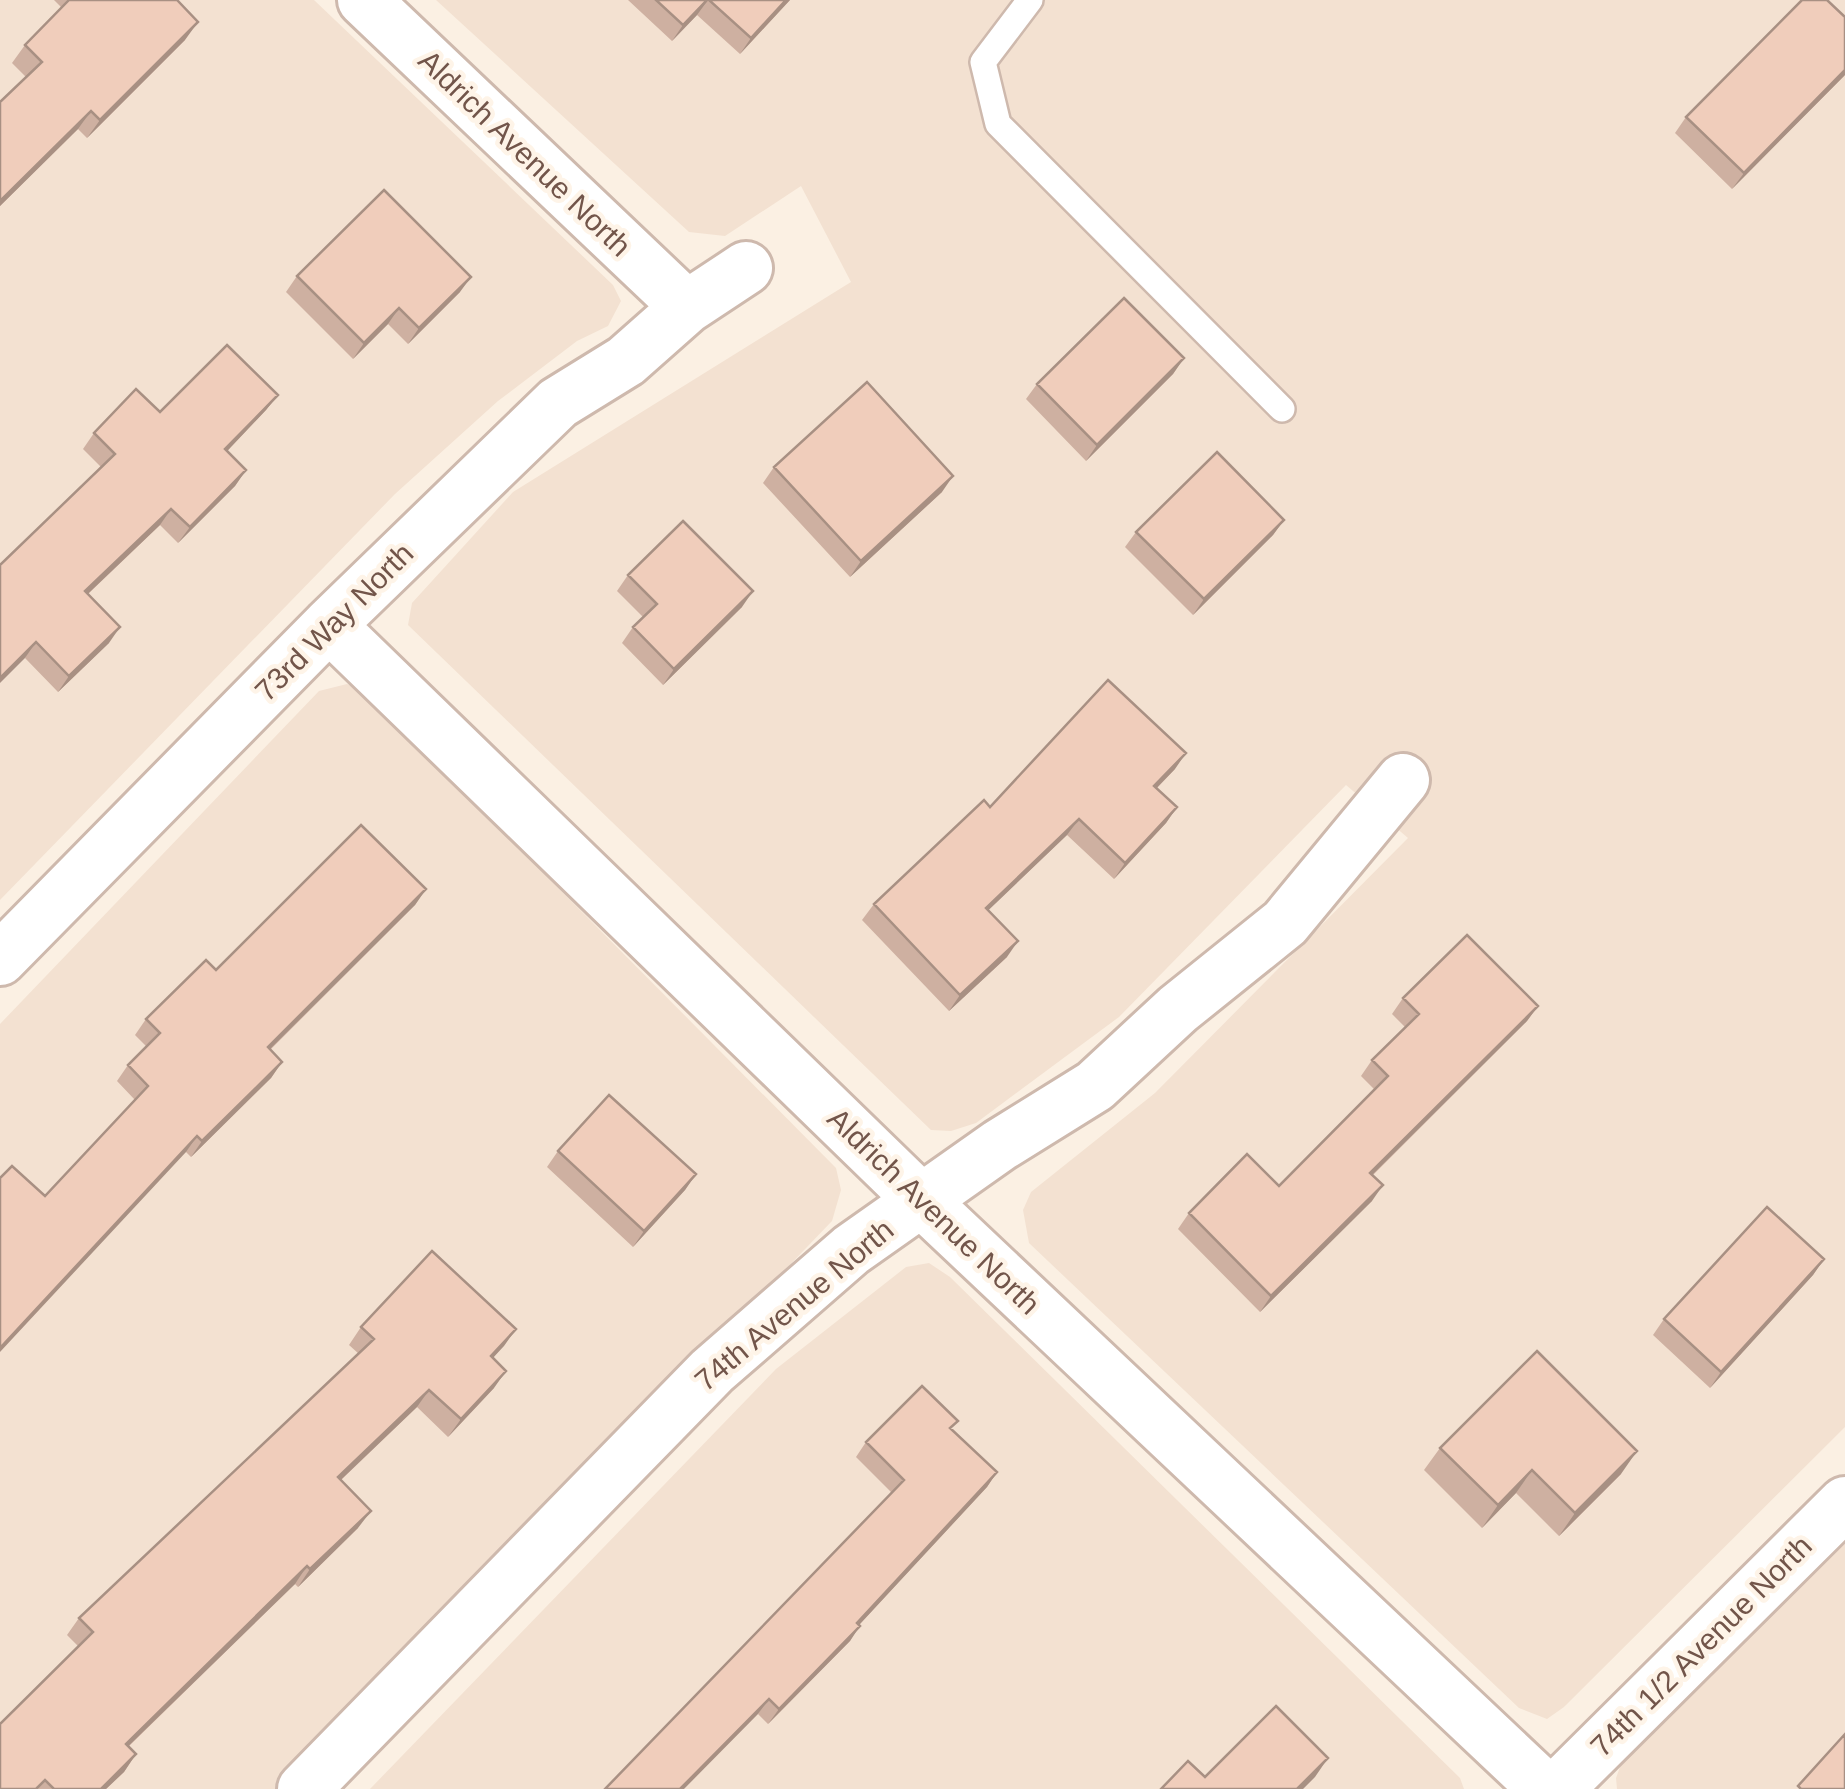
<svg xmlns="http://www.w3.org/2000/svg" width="1845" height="1789" font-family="Helvetica,sans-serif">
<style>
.residential{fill:#f3e1d1}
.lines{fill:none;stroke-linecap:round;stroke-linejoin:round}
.service-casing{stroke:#ceb9ad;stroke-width:30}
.minor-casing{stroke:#ceb9ad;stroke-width:58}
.service{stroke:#fff;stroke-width:25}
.minor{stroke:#fff;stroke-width:52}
.wall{fill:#ceb0a1}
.shaded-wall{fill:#a89083}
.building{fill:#f0cdbb;stroke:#a89083;stroke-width:2.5}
.labels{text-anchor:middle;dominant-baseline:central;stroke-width:9;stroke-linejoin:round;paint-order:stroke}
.street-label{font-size:30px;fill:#72554a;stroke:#fef4e8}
</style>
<rect width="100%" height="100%" fill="#fbf0e3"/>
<!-- residential -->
<path class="residential" d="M0 0H314L613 285 621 301 608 326 577 341 498 401 395 494 0 900Z
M436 0H1845V1427L1564 1707 1547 1719 1519 1708 1029 1243 1023 1210 1031 1192 1155 1093 1408 838 1346 785 1119 1017 976 1123 951 1131 931 1130 408 625 412 603 513 492 851 282 801 186 725 236 689 232Z
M347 684 363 691 836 1168 841 1190 832 1221 286 1789H0V1024L319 691Z
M929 1263 950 1277 1460 1778 1464 1789H370L776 1369 906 1267Z
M1845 1539V1789H1617L1616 1778 1624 1756Z"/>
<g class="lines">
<!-- service casing -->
<g class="service-casing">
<path id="service" d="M1030 0 983 62 998 124 1282 409"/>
</g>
<!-- minor casing -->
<g class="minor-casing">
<path id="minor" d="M364 0 687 307
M329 625 921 1200 1545 1789
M0 959 329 625 558 403 626 361 687 307 746 268
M304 1789 712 1371 851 1250 1000 1145 1095 1086 1178 1009 1285 923 1403 780
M1557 1789 1845 1503"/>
</g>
<!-- service -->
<use href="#service" class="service"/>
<!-- minor -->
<use href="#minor" class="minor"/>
</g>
<!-- wall -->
<path class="wall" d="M54 0H177L185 40 87 138 78 129 0 206V102L26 77 12 63 25 45 62 8Z
M628 0H790L740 54 697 15 672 41Z
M1845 75 1732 189 1675 133 1686 117Z
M297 276 460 292 408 344 388 324 353 359 286 292Z
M1184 358 1173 374 1086 461 1026 399 1037 384Z
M278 395 266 410 227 451 246 470 235 486 178 543 160 525 88 594 109 643 58 692 25 658 101 467 83 449 94 433Z
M774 467 942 492 850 577 763 483Z
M1284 520 1273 535 1193 615 1125 547 1136 532Z
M628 575 742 607 663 685 622 643 633 627 643 617 617 591Z
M1175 769 1157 788 1177 807 1166 823 1114 879 1067 835 988 910 1007 957 949 1011 862 920 874 904 990 807Z
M426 889 415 905 270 1050 282 1062 271 1078 191 1157 186 1152 45 1196 135 1100 117 1081 128 1065 147 1047 135 1035 146 1019 216 970Z
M1403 998 1538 1006 1527 1021 1373 1175 1372 1201 1260 1312 1178 1229 1189 1213 1279 1186 1375 1090 1361 1076 1372 1060 1405 1027 1392 1014Z
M558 1151 696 1174 685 1190 633 1247 547 1167Z
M1824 1259 1813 1275 1710 1388 1653 1335 1664 1319Z
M361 1327 516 1329 493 1358 494 1388 448 1437 417 1407 341 1480 358 1528 298 1587 295 1584 128 1747 136 1754 124 1772 106 1789H0L78 1646 67 1635 79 1618 359 1354 349 1345Z
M952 1429 997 1472 987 1487 859 1625 850 1641 768 1724 758 1714 892 1493 856 1457 866 1442Z
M1440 1448 1621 1474 1559 1536 1516 1493 1482 1528 1424 1470Z"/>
<!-- shaded-wall -->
<path class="shaded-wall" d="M708 0 697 15 672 41 683 25Z
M786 0H790L740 54 751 38Z
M198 22 185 40 87 138 100 120Z
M1845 70V75L1732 189 1744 173Z
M91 111 78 129 0 206V201Z
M471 277 460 292 408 344 419 328Z
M399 308 388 324 353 359 364 343Z
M1184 358 1173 374 1086 461 1097 445Z
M278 395 266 410 214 465 225 449Z
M246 470 235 486 178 543 190 527Z
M953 476 942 492 850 577 861 561Z
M171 509 160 525 74 607 85 591Z
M1284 520 1273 535 1193 615 1204 599Z
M753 591 742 607 663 685 674 669Z
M120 627 109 643 58 692 69 676Z
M36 642 25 658 0 683V678Z
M1186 753 1175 769 1143 802 1154 786Z
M1177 807 1166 823 1114 879 1125 863Z
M1079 819 1067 835 974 924 986 908Z
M426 889 415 905 256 1063 268 1047Z
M1018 941 1007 957 949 1011 960 995Z
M1538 1006 1527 1021 1359 1188 1370 1173Z
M282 1062 271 1078 191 1157 202 1141Z
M197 1136 186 1152 0 1352V1348Z
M696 1174 685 1190 633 1247 644 1231Z
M1383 1185 1372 1201 1260 1312 1271 1296Z
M1824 1259 1813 1275 1710 1388 1721 1372Z
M516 1329 504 1346 478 1374 491 1356Z
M506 1371 494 1388 448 1437 461 1419Z
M429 1390 417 1407 326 1494 338 1477Z
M1637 1451 1621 1474 1559 1536 1575 1513Z
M1532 1470 1516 1493 1482 1528 1498 1505Z
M997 1472 987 1487 847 1638 857 1623Z
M371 1511 358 1528 298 1587 310 1569Z
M307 1566 295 1584 113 1761 126 1744Z
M860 1626 850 1641 768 1724 779 1709Z
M769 1699 758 1714 684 1789H680Z
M136 1754 124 1772 106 1789H101Z
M1328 1758 1315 1777 1303 1789H1297Z"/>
<!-- building -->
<path class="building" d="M69 0H177L198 22 100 120 91 111 0 201V102L42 62 25 45Z
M656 0H707L683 25Z
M709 0H786L751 38Z
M1802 0H1827L1845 17V70L1744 173 1686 117Z
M384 190 471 277 419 328 399 308 364 343 297 276Z
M1124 298 1184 358 1097 445 1037 384Z
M227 345 278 395 225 449 246 470 190 527 171 509 85 591 120 627 69 676 36 642 0 678V565L115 454 94 433 136 389 160 412Z
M867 382 953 476 861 561 774 467Z
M1217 452 1284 520 1204 599 1136 532Z
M683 521 753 591 674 669 633 627 657 604 628 575Z
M1108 680 1186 753 1154 786 1177 807 1125 863 1079 819 986 908 1018 941 960 995 874 904 984 800 990 807Z
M361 825 426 889 268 1047 282 1062 202 1141 197 1136 0 1348V1178L12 1166 45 1196 148 1086 128 1065 160 1033 146 1019 206 960 216 970Z
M1467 935 1538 1006 1370 1173 1383 1185 1271 1296 1189 1213 1247 1154 1279 1186 1388 1076 1372 1060 1419 1014 1403 998Z
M609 1095 696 1174 644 1231 558 1151Z
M1767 1207 1824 1259 1721 1372 1664 1319Z
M432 1251 516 1329 491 1356 506 1371 461 1419 429 1390 338 1477 371 1511 310 1569 307 1566 126 1744 136 1754 101 1789H54L45 1780 36 1789H0V1724L93 1632 79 1618 374 1339 361 1327Z
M1537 1351 1637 1451 1575 1513 1532 1470 1498 1505 1440 1448Z
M922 1386 958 1421 950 1428 997 1472 857 1623 860 1626 779 1709 769 1699 680 1789H605L904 1480 866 1442Z
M1276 1706 1328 1758 1297 1789H1161L1188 1761 1205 1777Z
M1845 1734V1789H1801L1798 1786Z"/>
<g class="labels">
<!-- street labels -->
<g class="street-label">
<text transform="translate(525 153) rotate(44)">Aldrich Avenue North</text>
<text transform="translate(334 622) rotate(-45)">73rd Way North</text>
<text transform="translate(934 1211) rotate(44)">Aldrich Avenue North</text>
<text transform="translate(794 1305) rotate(-40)">74th Avenue North</text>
<text transform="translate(1701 1646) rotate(-45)">74th 1/2 Avenue North</text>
</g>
</g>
</svg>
